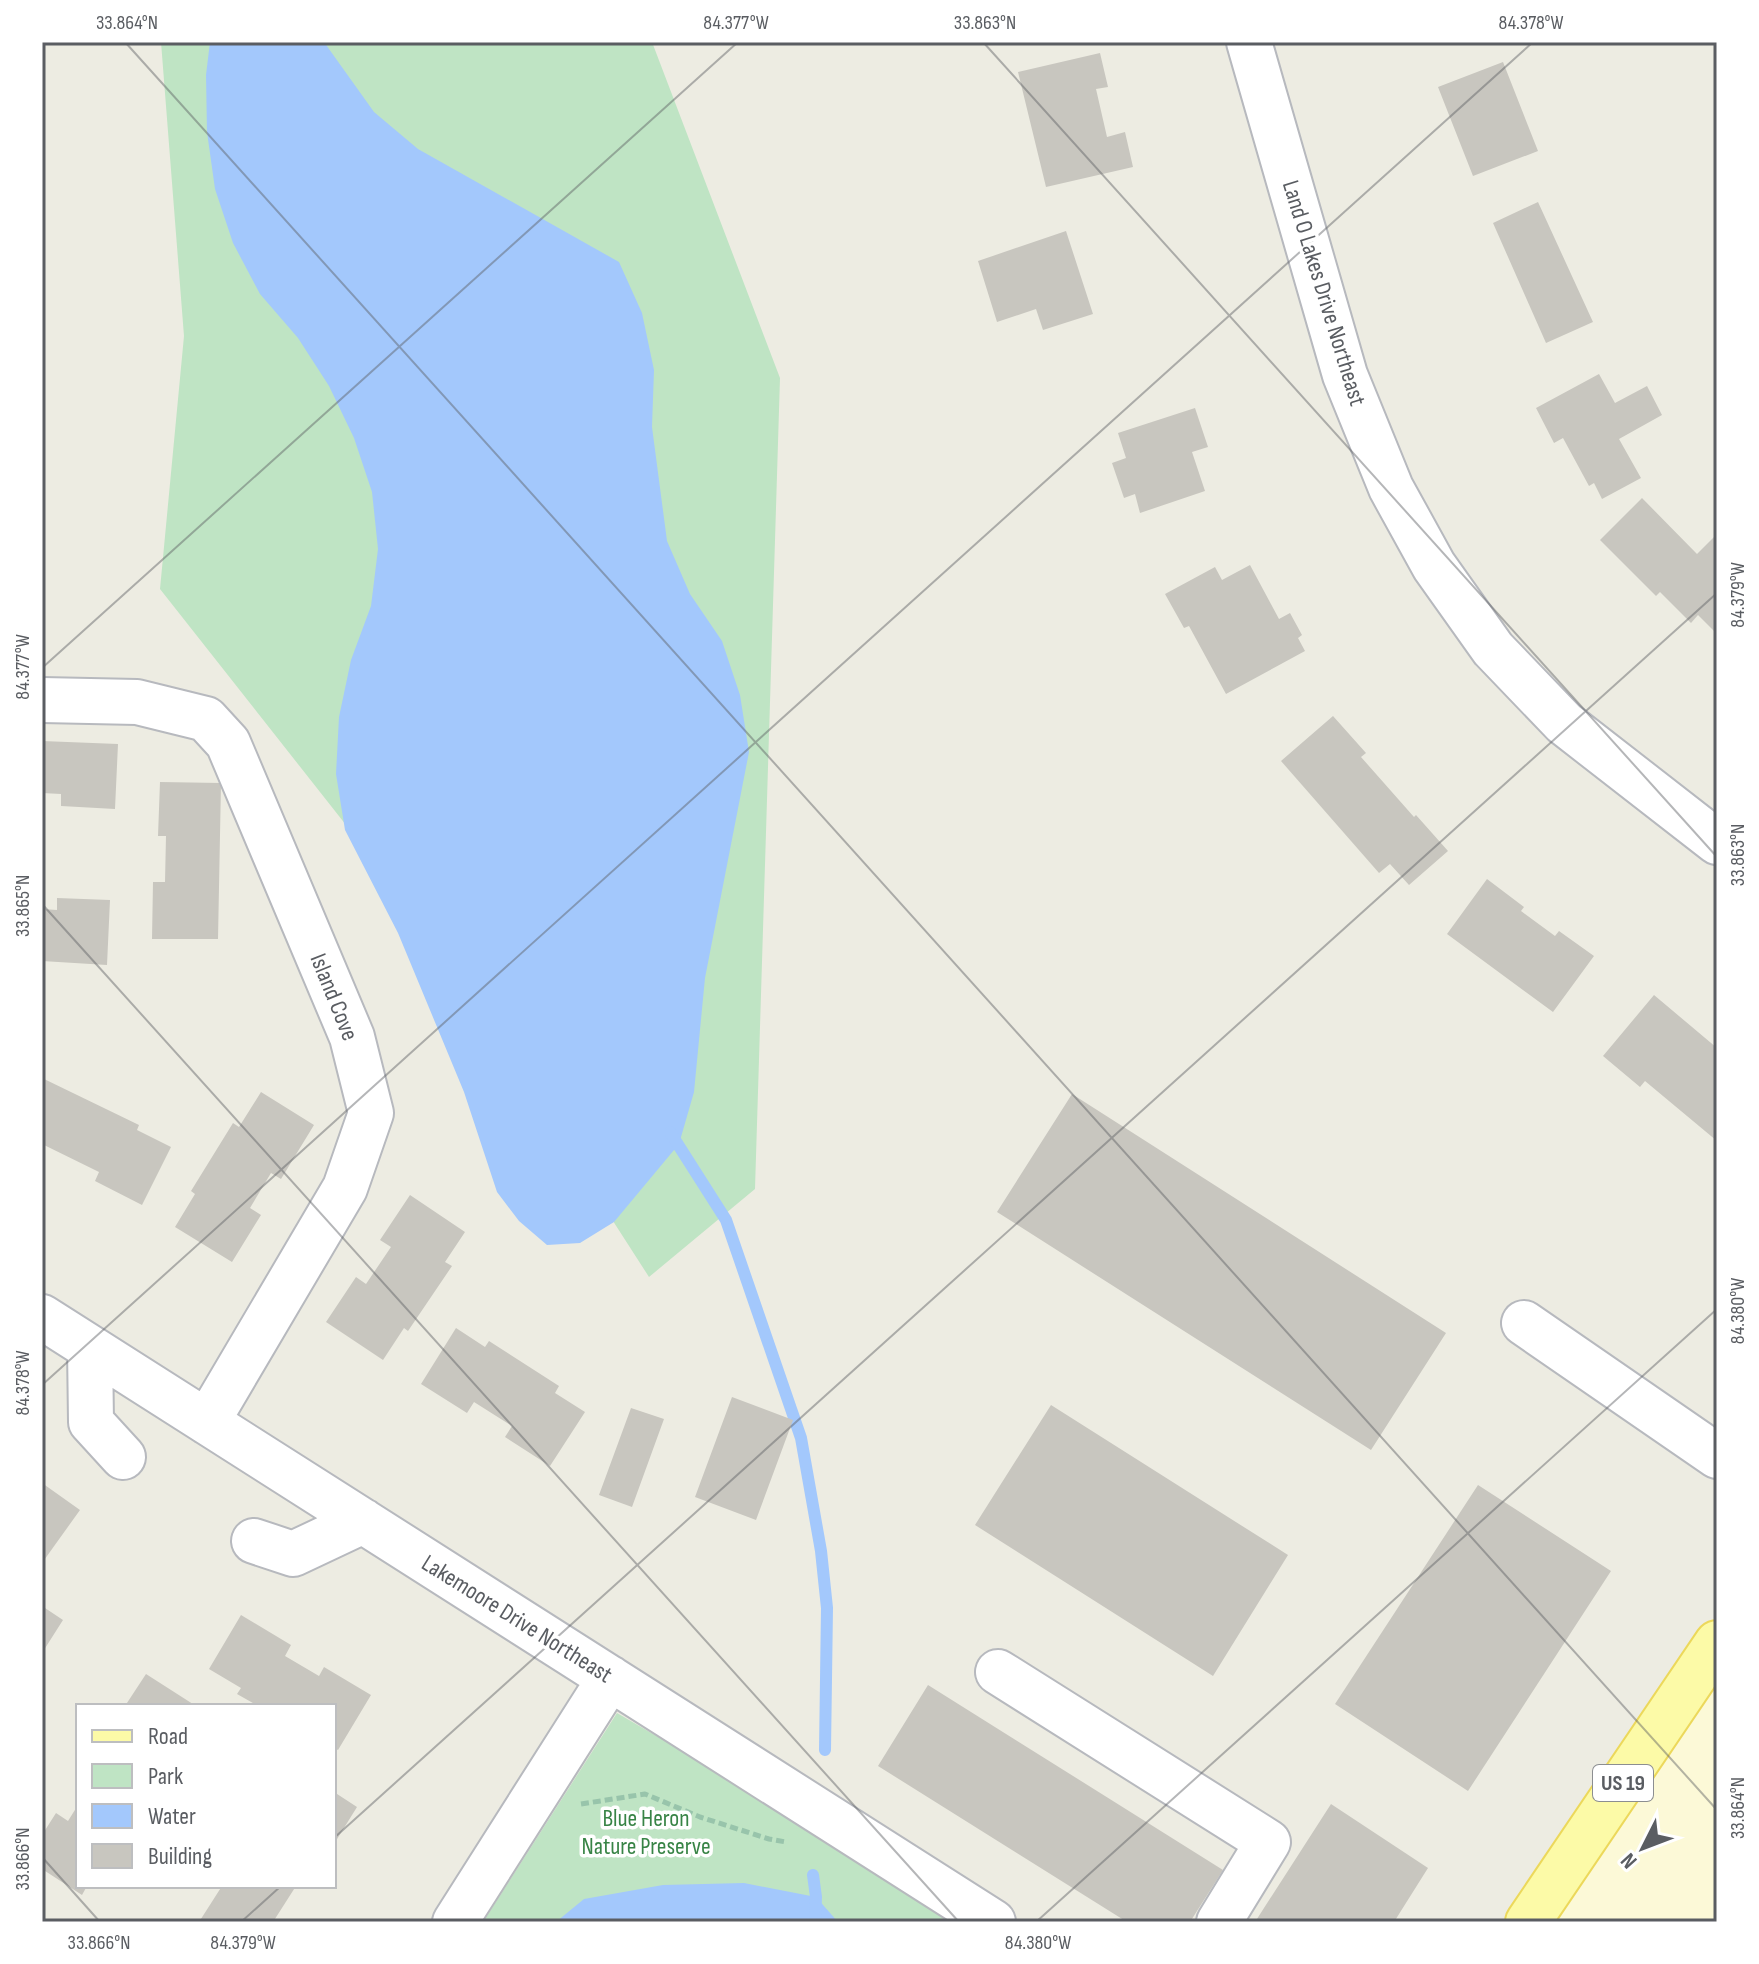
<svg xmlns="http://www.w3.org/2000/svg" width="1759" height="1964" font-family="'Sofia Sans Condensed',sans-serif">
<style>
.commercial{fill:#fcf9d7}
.green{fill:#bfe4c4}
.water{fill:#a3c8fc}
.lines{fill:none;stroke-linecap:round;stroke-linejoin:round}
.stream{stroke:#a3c8fc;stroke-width:12}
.building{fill:#c8c6bf}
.minor-casing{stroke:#b7b9be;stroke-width:48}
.major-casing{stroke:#ecd85b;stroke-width:48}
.path{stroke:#98c4ab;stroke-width:5;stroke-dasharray:8 4;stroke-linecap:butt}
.minor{stroke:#fff;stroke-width:44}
.major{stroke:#fcfaa7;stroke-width:44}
.ticks{fill:none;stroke:#5a5d62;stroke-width:2;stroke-opacity:0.45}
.labels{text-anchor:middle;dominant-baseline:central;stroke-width:7;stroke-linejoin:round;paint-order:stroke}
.shield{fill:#fff;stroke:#8c8e91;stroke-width:2}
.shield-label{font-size:22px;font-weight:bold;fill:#5a5d62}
.street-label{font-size:24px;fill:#5a5d62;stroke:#fff}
.park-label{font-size:24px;fill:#388446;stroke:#fff}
.neatline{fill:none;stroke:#5a5d62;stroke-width:3}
.ticks-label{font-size:20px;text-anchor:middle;fill:#5a5d62}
</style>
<rect width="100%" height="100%" fill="#edece2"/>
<!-- commercial -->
<path class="commercial" d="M1717 1648V1922H1545Z"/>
<!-- green -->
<path class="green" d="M161 42H652L780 378 755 1189 649 1277 413 910 160 589 184 336Z
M617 1713 744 1787 958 1922H483Z"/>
<!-- water -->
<path class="water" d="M210 42H324L374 112 418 149 619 262 642 313 654 370 652 427 667 541 690 594 722 641 740 695 749 752 705 978 694 1092 679 1144 614 1222 580 1243 547 1245 519 1221 497 1192 464 1092 398 933 345 830 336 774 339 717 351 660 371 606 378 549 372 492 354 438 329 386 298 338 260 294 233 243 215 189 207 132 206 75Z
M744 1883 816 1897 838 1922H556L584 1899 663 1885Z"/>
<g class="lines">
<!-- stream -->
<path class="stream" d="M670 1132 726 1220 801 1438 821 1551 827 1608 825 1750
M813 1875 816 1897 815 1922"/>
</g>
<!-- building -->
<path class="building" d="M1100 53 1108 87 1096 89 1107 137 1125 132 1133 167 1046 187 1018 72Z
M1503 62 1538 151 1473 176 1438 87Z
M1538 202 1593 322 1546 343 1493 223Z
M1066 231 1093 314 1043 330 1036 309 997 322 978 261Z
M1599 374 1615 403 1647 386 1662 415 1619 439 1641 478 1602 499 1594 483 1589 486 1563 438 1554 443 1536 408Z
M1195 408 1208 447 1192 452 1205 491 1140 513 1135 494 1124 498 1112 463 1126 458 1118 433Z
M1642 498 1697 554 1717 534V628L1714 631 1698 615 1691 623 1660 592 1656 596 1600 540Z
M1250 565 1279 619 1290 613 1302 635 1298 638 1305 651 1226 694 1189 626 1184 628 1165 594 1215 567 1222 580Z
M1333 716 1366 753 1361 757 1414 817 1416 815 1448 851 1409 885 1390 864 1379 873 1281 761Z
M42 741 118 744 115 809 61 806V794L42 793Z
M160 782 221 783 218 939H152L153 882H165L166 836H158Z
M1487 879 1524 907 1521 911 1555 936 1559 931 1594 956 1553 1012 1447 934Z
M57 898 110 900 107 965 42 961V909L57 910Z
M1654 995 1717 1048V1141L1645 1081 1640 1087 1603 1056Z
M42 1078 139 1125 137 1130 171 1147 142 1205 95 1181 99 1172 42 1144Z
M261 1092 314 1125 281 1179 271 1173 250 1208 261 1215 232 1262 175 1227 195 1194 191 1191 233 1123 239 1127Z
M1072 1094 1446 1333 1371 1450 997 1212Z
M410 1195 465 1232 445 1262 452 1266 408 1331 404 1328 383 1360 326 1322 356 1277 366 1284 391 1247 380 1240Z
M456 1328 485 1347 489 1341 559 1386 555 1393 585 1412 550 1466 505 1437 512 1426 474 1402 467 1413 421 1384Z
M732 1397 793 1420 756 1520 695 1497Z
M1051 1405 1288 1555 1213 1676 975 1525Z
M631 1408 664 1419 632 1507 599 1495Z
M42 1483 80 1510 42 1563Z
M1478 1485 1611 1571 1468 1791 1335 1704Z
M42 1606 63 1620 42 1653Z
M241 1615 291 1645 285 1656 319 1676 324 1667 371 1695 338 1750 334 1748V1706H258L237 1694 241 1688 209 1669Z
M146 1674 196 1706H125Z
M928 1685 1223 1870 1190 1922H1127L878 1766Z
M334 1792 357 1807 334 1844Z
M1331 1804 1428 1868 1394 1922H1255Z
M78 1805V1886H87L82 1895 42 1869V1835L56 1813 68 1821Z
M222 1886H296L273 1922H199Z"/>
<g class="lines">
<!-- minor casing -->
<g class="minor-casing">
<path id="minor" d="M1249 42 1345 375 1391 488 1434 566 1493 649 1564 723 1717 842
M42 700 137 702 206 719 228 743 352 1037 371 1113 345 1188 207 1422
M42 1317 993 1922
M1524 1323 1717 1456
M90 1348 91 1422 123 1457
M254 1541 293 1554 363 1521
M998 1672 1268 1842 1219 1922
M455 1922 610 1678"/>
</g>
<!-- major casing -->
<g class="major-casing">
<path id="major" d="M1528 1922 1717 1643"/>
</g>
<!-- path -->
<path class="path" d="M581 1804 645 1794 700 1817 769 1839 786 1842"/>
<!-- minor -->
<use href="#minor" class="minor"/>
<!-- major -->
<use href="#major" class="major"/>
</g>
<!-- ticks -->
<path class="ticks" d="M125 42 1717 1810M983 42 1717 857M42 668 738 42M42 904 959 1922M42 1385 1533 42M334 1838 1717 593M42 1857 100 1922M241 1922 281 1886M1036 1922 1717 1309"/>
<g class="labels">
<!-- shield labels -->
<rect class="shield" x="1593" y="1765" width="60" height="36" rx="6"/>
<g class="shield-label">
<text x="1623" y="1783">US 19</text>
</g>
<!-- street labels -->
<g class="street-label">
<text transform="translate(1324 293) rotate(73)">Land O Lakes Drive Northeast</text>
<text transform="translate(334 997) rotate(68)">Island Cove</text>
<text transform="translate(517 1619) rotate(32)">Lakemoore Drive Northeast</text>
</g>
<!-- park labels -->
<g class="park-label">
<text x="646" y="1818">Blue Heron<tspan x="646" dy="28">Nature Preserve</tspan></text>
</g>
</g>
<!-- border -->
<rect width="1759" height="1964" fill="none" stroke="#ffffff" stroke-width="88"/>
<!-- legend -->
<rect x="76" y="1704" width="260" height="184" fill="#ffffff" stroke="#bdbec0" stroke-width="2"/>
<rect x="92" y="1730" width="40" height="12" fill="#fcfaa7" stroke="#bdbec0" stroke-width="2"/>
<text x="148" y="1744" font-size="24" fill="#5a5d62">Road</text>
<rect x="92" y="1764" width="40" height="24" fill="#bfe4c4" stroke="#bdbec0" stroke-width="2"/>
<text x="148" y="1784" font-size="24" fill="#5a5d62">Park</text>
<rect x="92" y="1804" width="40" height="24" fill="#a3c8fc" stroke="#bdbec0" stroke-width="2"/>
<text x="148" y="1824" font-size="24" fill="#5a5d62">Water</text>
<rect x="92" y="1844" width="40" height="24" fill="#c8c6bf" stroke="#bdbec0" stroke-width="2"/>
<text x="148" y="1864" font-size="24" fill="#5a5d62">Building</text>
<!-- north arrow -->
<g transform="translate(1643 1848) rotate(228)" stroke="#ffffff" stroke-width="6" paint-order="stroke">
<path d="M0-6L14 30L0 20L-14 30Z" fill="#5a5d62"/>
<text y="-12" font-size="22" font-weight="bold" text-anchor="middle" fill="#5a5d62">N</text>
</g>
<rect x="44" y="44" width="1671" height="1876" class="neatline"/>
<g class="ticks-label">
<text x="127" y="29">33.864°N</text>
<text x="736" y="29">84.377°W</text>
<text x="985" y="29">33.863°N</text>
<text x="1531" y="29">84.378°W</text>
<text transform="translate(1737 595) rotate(-90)" y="7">84.379°W</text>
<text transform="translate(22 667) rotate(-90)" y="7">84.377°W</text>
<text transform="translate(1737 855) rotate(-90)" y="7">33.863°N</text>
<text transform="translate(22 906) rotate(-90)" y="7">33.865°N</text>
<text transform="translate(1737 1311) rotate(-90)" y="7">84.380°W</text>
<text transform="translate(22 1383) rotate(-90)" y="7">84.378°W</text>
<text transform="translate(1737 1808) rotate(-90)" y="7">33.864°N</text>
<text transform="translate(22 1859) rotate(-90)" y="7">33.866°N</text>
<text x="99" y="1949">33.866°N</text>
<text x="243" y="1949">84.379°W</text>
<text x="1038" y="1949">84.380°W</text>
</g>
</svg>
